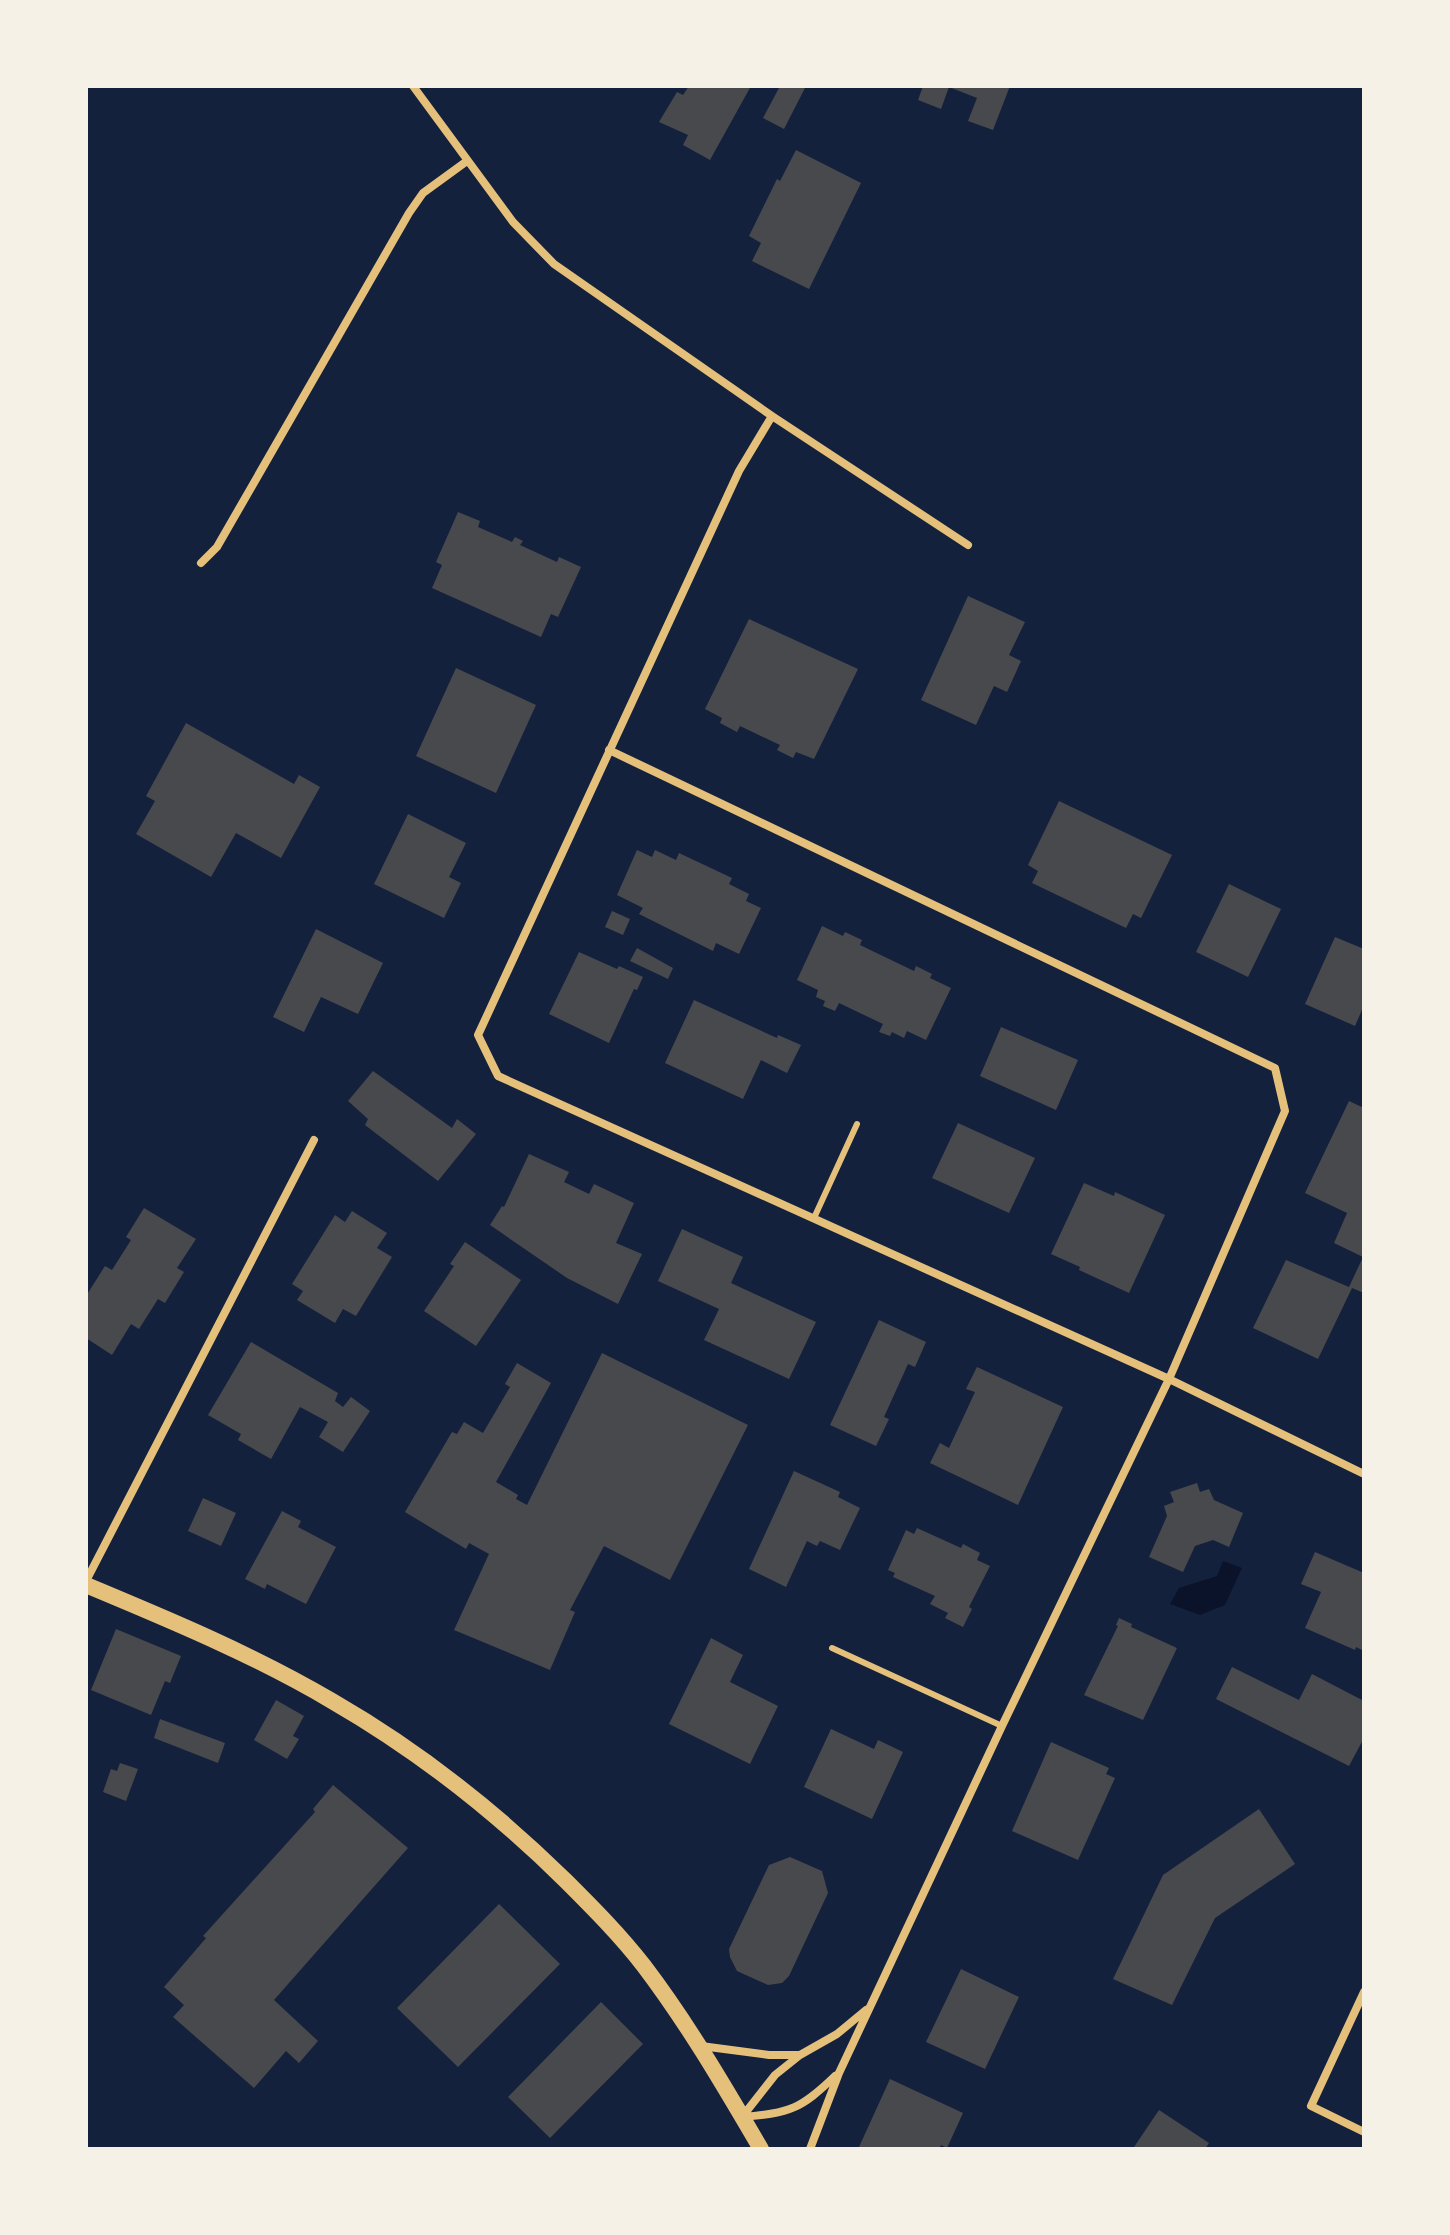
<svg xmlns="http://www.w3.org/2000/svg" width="1450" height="2235" font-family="'Asap Condensed',sans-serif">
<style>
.water{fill:#0b132b}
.building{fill:#48494c}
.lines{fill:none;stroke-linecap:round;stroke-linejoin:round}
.service{stroke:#e5c07b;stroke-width:6}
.minor{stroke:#e5c07b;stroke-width:8}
.secondary{stroke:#e5c07b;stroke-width:16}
</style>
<rect width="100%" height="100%" fill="#14213d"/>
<!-- water -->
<path class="water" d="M1223 1561 1242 1568 1225 1605 1200 1615 1170 1604 1179 1588 1217 1576Z"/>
<!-- building -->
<path class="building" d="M689 86H751L710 160 683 145 688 135 659 122 677 92 683 95Z
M780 86H806L784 129 763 118Z
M923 86H1010L993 130 968 121 977 98 949 87 941 109 918 100Z
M796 150 861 183 809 289 752 261 761 243 749 236 777 179 780 181Z
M458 512 480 521 478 527 512 542 515 537 523 541 520 545 557 562 559 557 581 567 558 617 551 614 541 637 432 588 442 565 436 562Z
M968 596 1025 622 1009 655 1021 661 1007 692 994 686 976 725 921 700Z
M749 619 858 669 814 759 796 752 793 758 777 750 780 745 740 726 737 732 720 723 722 718 705 709Z
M456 668 536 705 496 793 416 756Z
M186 723 294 784 299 775 320 787 281 858 236 833 211 877 136 834 155 801 146 796Z
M1059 801 1172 855 1141 918 1133 914 1126 928 1032 883 1038 871 1028 865Z
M408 814 466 843 449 877 461 883 444 918 374 884Z
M637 850 652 857 655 850 676 860 679 853 732 878 729 884 749 894 746 901 761 908 739 954 716 943 713 951 639 914 643 908 617 895Z
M1229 884 1281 909 1248 977 1196 952Z
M612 911 630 919 623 935 605 927Z
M822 926 843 936 845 932 862 940 860 945 914 971 916 966 932 974 930 978 951 988 926 1040 907 1031 904 1038 892 1032 890 1036 879 1032 883 1024 839 1003 835 1011 823 1006 825 1001 816 997 818 990 797 980Z
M316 929 383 963 358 1014 321 997 304 1032 273 1017Z
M1335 937 1364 949V1005L1355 1026 1305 1004Z
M637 948 673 968 668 979 630 961Z
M579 952 617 969 619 966 643 977 637 990 634 989 609 1043 549 1014Z
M694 1000 777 1038 778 1035 801 1045 787 1073 761 1060 743 1099 665 1063Z
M1001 1027 1078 1060 1056 1110 980 1076Z
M373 1071 452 1128 457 1119 476 1134 438 1181 365 1125 368 1119 348 1101Z
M1349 1101 1364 1108V1293L1352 1288 1318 1359 1253 1328 1286 1260 1349 1287 1363 1257 1334 1243 1347 1213 1305 1193Z
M958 1123 1035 1158 1009 1213 932 1178Z
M529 1154 569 1172 564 1182 589 1194 594 1184 634 1203 616 1243 642 1254 618 1304 567 1278 490 1225 502 1206 504 1207Z
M1084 1183 1114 1196 1115 1192 1165 1215 1129 1293 1079 1270 1080 1267 1051 1254Z
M144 1208 196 1239 177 1268 184 1272 165 1303 158 1299 139 1329 131 1324 112 1355 86 1338V1296L105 1266 112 1270 131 1240 126 1237Z
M352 1211 387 1233 377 1248 392 1257 356 1316 343 1309 335 1323 297 1300 303 1291 292 1284 335 1215 345 1222Z
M682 1229 743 1257 731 1283 816 1322 789 1379 704 1340 719 1309 658 1281Z
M465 1242 521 1280 476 1346 424 1311 454 1266 450 1264Z
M879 1320 926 1342 915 1367 908 1364 884 1417 889 1419 876 1446 830 1425Z
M251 1342 338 1393 335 1401 343 1407 351 1397 370 1411 343 1452 319 1437 328 1422 300 1407 271 1459 238 1440 241 1434 208 1415Z
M602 1353 748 1425 670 1580 604 1546 570 1610 575 1612 550 1670 454 1630 489 1554 469 1543 466 1549 405 1512 452 1432 457 1434 464 1422 483 1433 510 1387 505 1384 517 1363 551 1383 496 1482 518 1495 516 1499 527 1505Z
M977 1367 1063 1407 1018 1505 930 1463 940 1443 949 1448 975 1392 966 1389Z
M794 1471 840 1492 838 1497 860 1508 840 1550 820 1541 817 1546 807 1541 786 1587 749 1569Z
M1197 1483 1200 1492 1209 1489 1214 1500 1243 1513 1229 1547 1213 1540 1195 1546 1183 1572 1149 1557 1167 1516 1164 1506 1174 1502 1170 1492Z
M203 1498 236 1513 221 1546 188 1531Z
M282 1511 301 1521 298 1527 336 1547 306 1604 267 1584 265 1589 245 1579Z
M917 1528 961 1548 963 1544 980 1553 977 1560 990 1566 969 1607 972 1609 963 1627 945 1618 948 1613 930 1604 935 1596 893 1577 895 1573 888 1570 906 1530 914 1534Z
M1315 1552 1364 1573V1651L1356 1647 1355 1650 1305 1628 1321 1592 1301 1584Z
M1119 1618 1132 1624 1131 1627 1177 1648 1143 1720 1084 1695 1118 1626 1116 1625Z
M116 1629 181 1656 170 1683 165 1681 151 1715 91 1690Z
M711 1638 743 1655 730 1682 778 1706 750 1764 669 1724Z
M1232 1667 1299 1700 1312 1674 1364 1701 1362 1731 1364 1738 1349 1766 1216 1699Z
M276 1700 304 1716 293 1736 299 1739 287 1759 254 1740Z
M160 1719 225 1743 218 1763 154 1738Z
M831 1729 874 1749 878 1740 903 1752 872 1819 804 1787Z
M1051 1742 1109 1768 1106 1774 1115 1778 1078 1860 1012 1831Z
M120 1763 138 1769 126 1801 103 1792 111 1769 117 1771Z
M333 1785 408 1848 274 2000 318 2041 299 2063 286 2051 254 2088 173 2017 184 2005 164 1987 206 1938 203 1936 315 1812 313 1809Z
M1259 1809 1295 1864 1215 1918 1172 2005 1113 1979 1163 1875Z
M790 1857 822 1871 828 1893 789 1976 782 1983 768 1985 737 1971 730 1957 729 1949 769 1865Z
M499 1904 560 1964 458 2067 397 2008Z
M961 1969 1019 1997 985 2069 926 2042Z
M601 2002 643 2044 550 2138 508 2097Z
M890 2079 963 2113 947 2148 941 2145 939 2149H864L859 2147Z
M1159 2110 1209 2143 1205 2149H1137L1134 2147Z"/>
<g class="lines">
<!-- service -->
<path class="service" d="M814 1218 857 1124
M832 1648 1002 1726"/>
<!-- minor -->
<path class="minor" d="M413 86 513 222 554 264 772 416 968 545
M772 416 739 471 478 1035 498 1076 1169 1379 1364 1474
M201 563 217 547 409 213 423 193 467 161
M609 750 1275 1068 1285 1111 1169 1379 1002 1726 839 2073 810 2149
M86 1581 314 1140
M1364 1992 1311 2106 1364 2132
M701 2046 769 2055H799
M742 2117 775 2075 800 2055 837 2034 866 2010
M742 2117C790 2113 801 2109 835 2076"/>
<!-- secondary -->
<path class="secondary" d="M86 1585C170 1620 254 1655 332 1701 417 1750 496 1812 566 1881 593 1908 620 1935 644 1966 688 2024 724 2086 761 2149"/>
</g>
<!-- border -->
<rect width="1450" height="2235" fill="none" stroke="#f6f1e7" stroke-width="176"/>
</svg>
